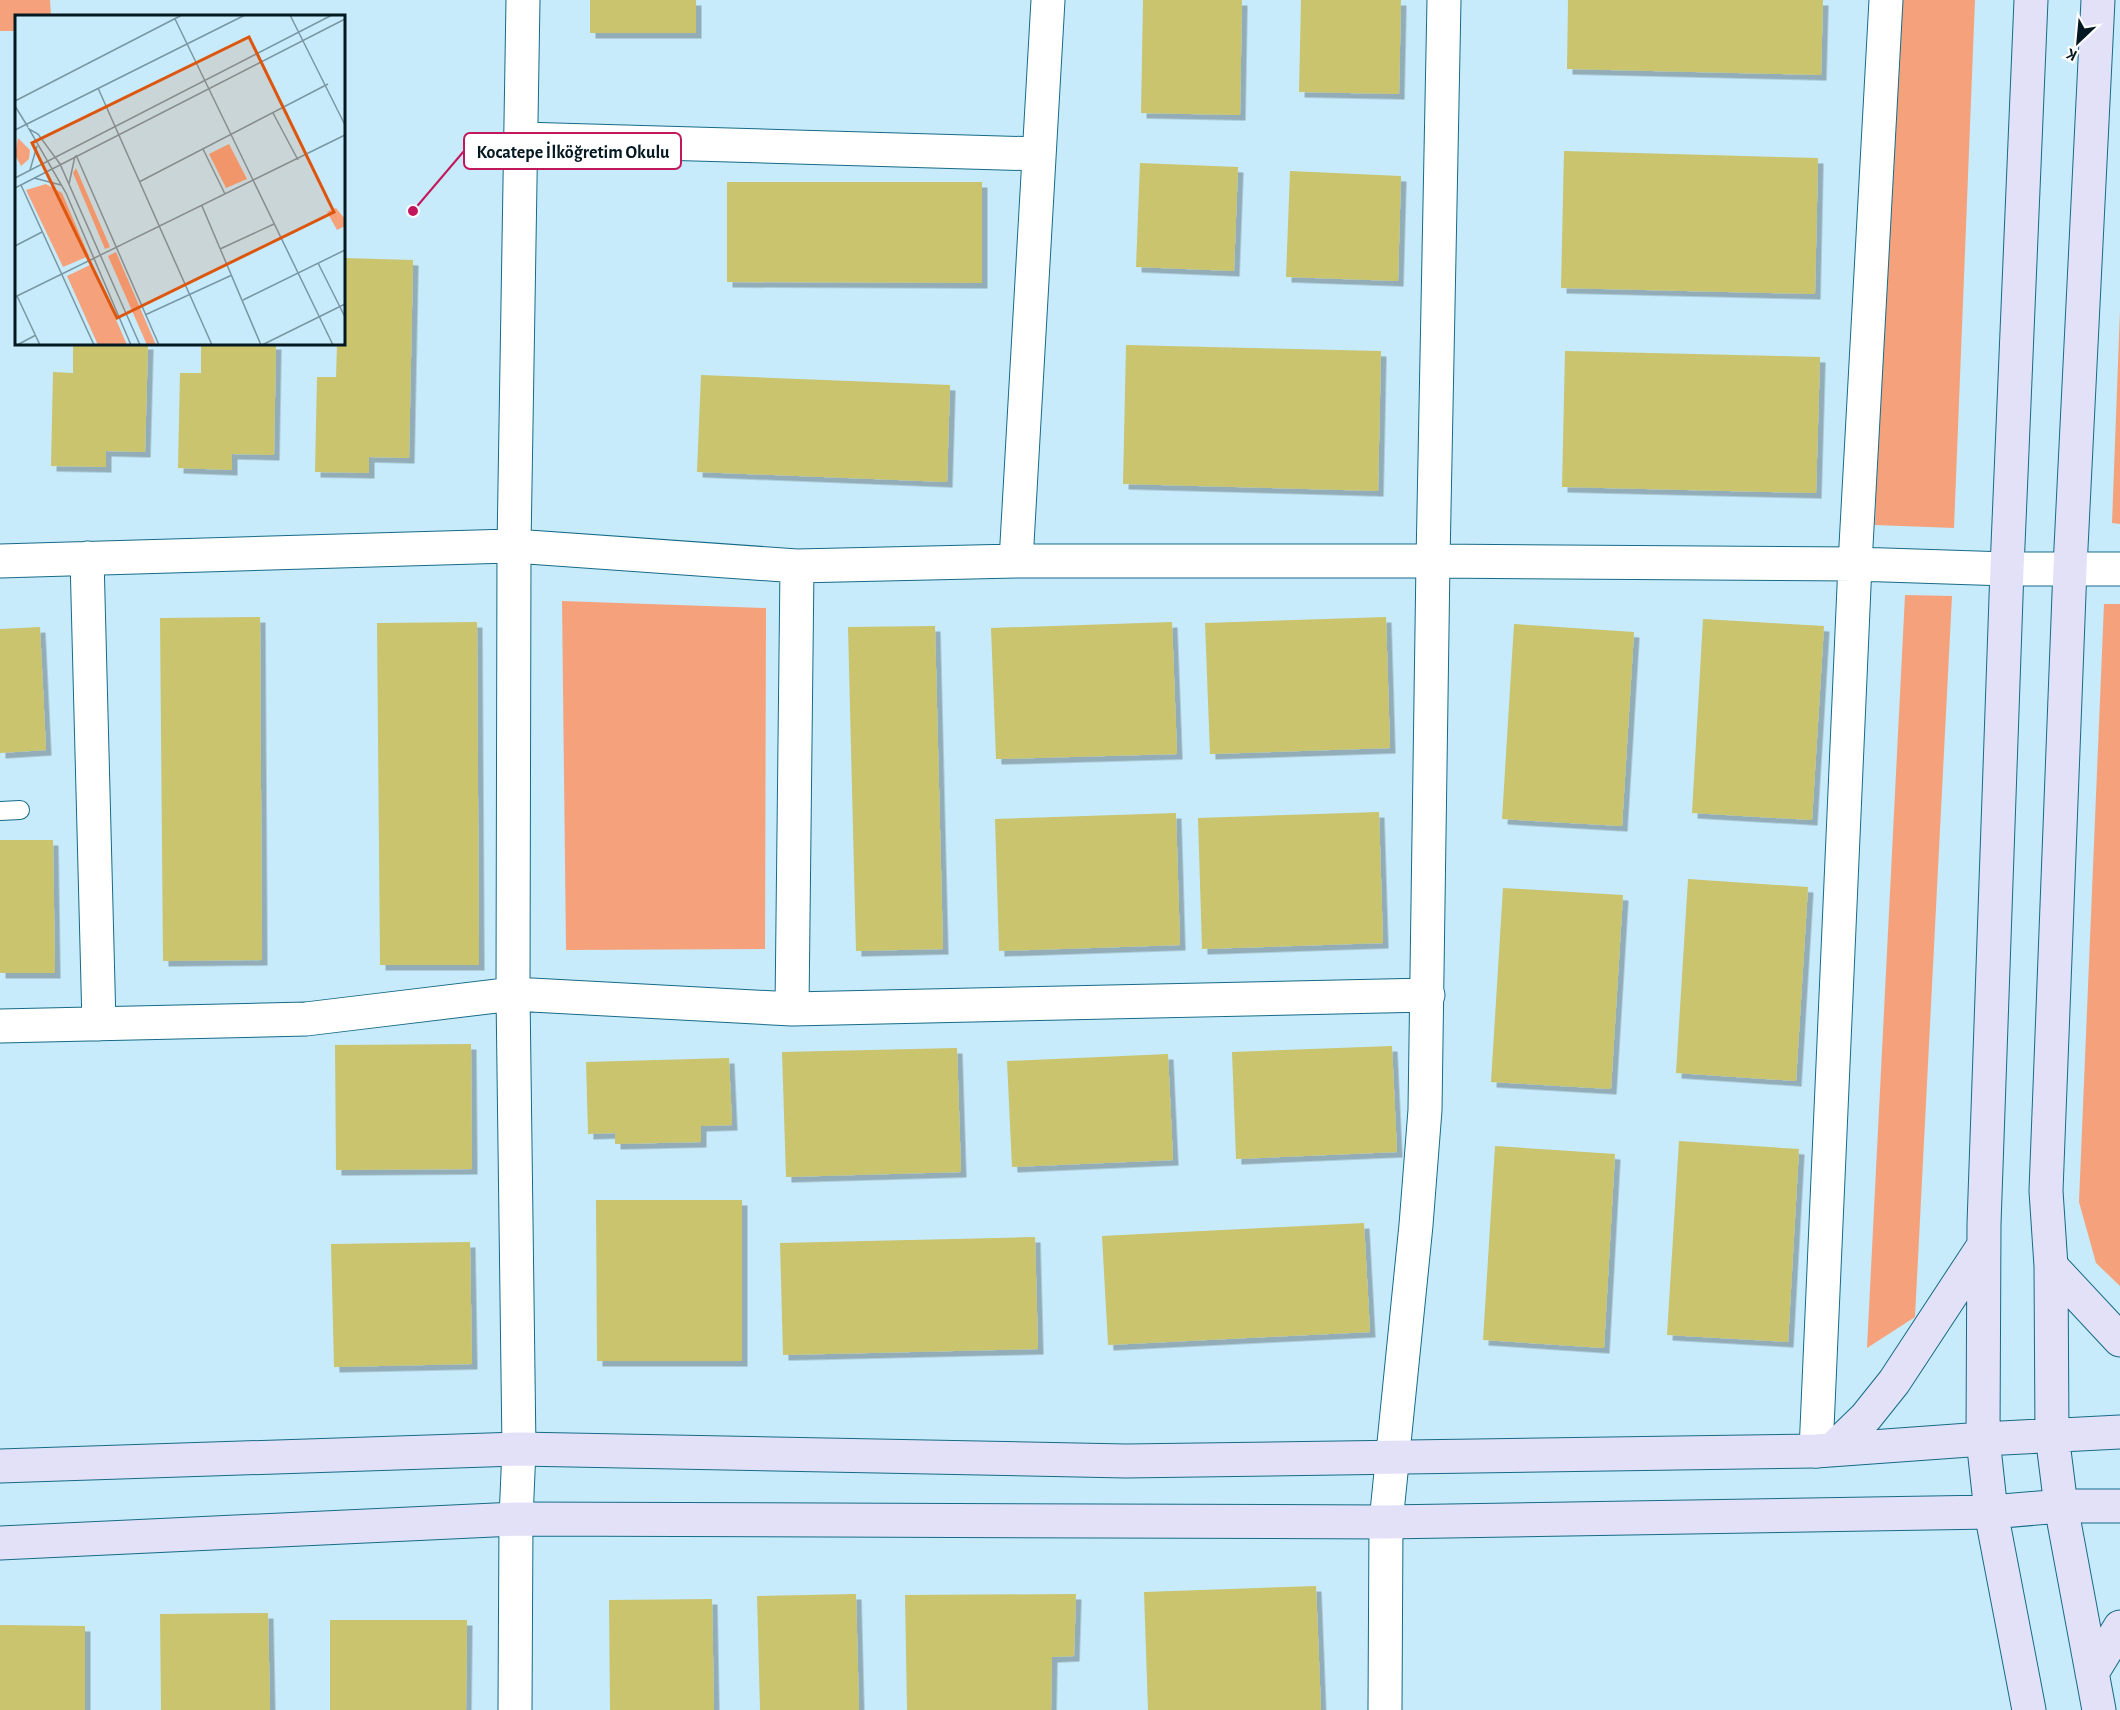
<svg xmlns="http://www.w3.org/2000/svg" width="2120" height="1710" font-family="'Alegreya Sans',sans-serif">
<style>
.green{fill:#f5a27c}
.building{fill:#cac46e;filter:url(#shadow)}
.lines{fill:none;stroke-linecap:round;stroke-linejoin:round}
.lane-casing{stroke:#166b87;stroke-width:20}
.street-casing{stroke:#166b87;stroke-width:35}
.secondary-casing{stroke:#166b87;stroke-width:35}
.lane{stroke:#fff;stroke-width:18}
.street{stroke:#fff;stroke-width:33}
.secondary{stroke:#e2e1f7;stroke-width:33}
.inset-road{fill:none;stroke:#7997a3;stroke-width:1.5}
.view{fill:#dd560d;fill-opacity:0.15;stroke:#dd560d;stroke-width:3}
.inset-edge{fill:none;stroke:#031820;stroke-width:3}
.leader{fill:none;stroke:#c2185b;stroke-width:2}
.callout-dot{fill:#c2185b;stroke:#fff;stroke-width:2}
.callout{fill:#fff;stroke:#c2185b;stroke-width:2}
.callout-label{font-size:18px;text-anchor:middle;font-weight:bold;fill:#031820}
</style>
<defs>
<filter id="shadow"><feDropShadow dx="5.5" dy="5.5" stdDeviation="0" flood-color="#0004"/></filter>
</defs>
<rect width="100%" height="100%" fill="#c7ebfb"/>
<!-- green -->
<path class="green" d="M0 0H50L51 16H16V31H0Z
M1889 0H1975L1954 528 1875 525Z
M2120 310V524L2112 523Z
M1905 595 1952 596 1915 1317 1867 1348Z
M562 601 766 608 765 949 566 950Z
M2104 604H2120V1286L2096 1263 2079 1202Z"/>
<!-- building -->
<path class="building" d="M590 0H696V33H590Z
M1143 0H1242L1240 115 1141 113Z
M1301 0H1401L1399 94 1299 92Z
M1568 0H1823L1821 75 1567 69Z
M1564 151 1818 158 1815 294 1561 288Z
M1140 163 1238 167 1234 271 1136 267Z
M1290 171 1401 176 1398 281 1286 277Z
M727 182H982V283L727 282Z
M344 258 413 260 409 458 369 457V473L315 472 317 377H336L337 344H344Z
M73 344H148L145 452 106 451V467L51 466 53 372 73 373Z
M201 344H276L274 455 232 454V470L178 468 180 373H201Z
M1126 345 1381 351 1378 491 1123 484Z
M1565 351 1820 357 1816 493 1562 487Z
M701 375 950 385 947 482 697 472Z
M260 617 262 960 163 961 160 618Z
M1386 617 1390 748 1210 754 1205 623Z
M1703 619 1824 626 1812 820 1692 813Z
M477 622 479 965H380L377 623Z
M1172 622 1177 754 996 759 991 628Z
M1514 624 1634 632 1622 826 1502 819Z
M935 626 943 949 856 951 848 627Z
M40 627 46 750 0 753V629Z
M1379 812 1383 943 1202 949 1198 818Z
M1176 813 1180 945 999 951 995 819Z
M0 840H53L55 973H0Z
M1688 879 1808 887 1796 1081 1676 1073Z
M1503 888 1623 895 1611 1089 1491 1082Z
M471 1044 472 1169 336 1170 335 1045Z
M1392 1046 1397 1152 1236 1159 1232 1052Z
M957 1048 961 1172 786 1177 782 1052Z
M1168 1054 1173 1160 1012 1167 1007 1061Z
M729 1058 732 1125 701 1126V1142L615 1144V1133L588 1134 586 1062Z
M1679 1141 1799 1149 1788 1342 1667 1335Z
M1495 1146 1615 1154 1604 1348 1483 1340Z
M596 1200H742V1361H597Z
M1364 1223 1370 1332 1108 1345 1102 1236Z
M1035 1237 1038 1349 783 1355 780 1243Z
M470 1242 472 1364 334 1367 331 1244Z
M1316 1586 1321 1710H1148L1144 1592Z
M856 1594 859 1710H760L757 1596Z
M1076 1594 1074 1656 1052 1657 1051 1710H907L905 1595Z
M712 1599 714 1710H610L609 1600Z
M268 1613 270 1710H161L160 1614Z
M330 1620H467L466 1710H330Z
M0 1625 85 1626V1710H0Z"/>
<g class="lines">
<!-- lane casing -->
<g class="lane-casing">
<path id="lane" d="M0 811 20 810"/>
</g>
<!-- street casing -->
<g class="street-casing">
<path id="street" d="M521 139 1039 154
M87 558 99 1024
M0 561 514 546 797 566 1016 561H1433L1855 564 2007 569H2120
M1016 561 1048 0
M792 1009 797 566
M0 1026 306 1019 513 994 792 1009 1428 995
M1816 1451 1855 564 1886 0
M515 1710 516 1519 519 1449 513 994 514 546 523 0
M1385 1710 1386 1522 1416 1225 1425 1110 1433 561 1444 0"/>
</g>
<!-- secondary casing -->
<g class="secondary-casing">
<path id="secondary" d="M2098 0 2070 568 2046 1191 2051 1266 2052 1435 2061 1506 2099 1710
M2051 1266 2120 1340
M1832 1450 1866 1417 1894 1382 1984 1245
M0 1466 519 1449 1126 1461 1816 1451 1983 1439 2120 1432
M0 1543 516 1519 1386 1522 1991 1512 2061 1506H2120
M2092 1673 2120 1627
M2029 1710 1991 1512 1983 1439 1984 1224 2007 569 2031 0"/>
</g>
<!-- lane -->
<use href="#lane" class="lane"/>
<!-- street -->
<use href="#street" class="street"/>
<!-- secondary -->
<use href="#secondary" class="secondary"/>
</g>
<!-- overview -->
<g transform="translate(15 15)">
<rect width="330" height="330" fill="#c7ebfb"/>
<path d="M3 123 15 135 14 144 6 151 0 140ZM214 129 232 164 211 173 194 139ZM61 153 95 232 90 234 58 158ZM31 169 47 178 74 241 48 252 11 175ZM321 193 330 204V211L322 215 312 197ZM101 237 141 330H132L93 241ZM77 249 112 330H83L52 261Z" fill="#f5a27c"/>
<path class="inset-road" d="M275 0 330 110M160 4 318 330M83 73 197 330M0 86 167 0M0 91 13 112M258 98 283 145M0 115 230 0M188 134 210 179M61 140 144 330M15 155 22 131M0 163 317 0M19 163 46 170M124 167 313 69M54 169 60 141M6 170 79 330M0 173 330 4M187 191 246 330M0 231 27 217M205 234 259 209M303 248 330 302M2 281 25 330M0 282 330 120M228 285 330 235M130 300 217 260M2 330 21 320M116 330 51 178 14 114 23 119 45 149 125 330M247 330 330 289"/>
<path class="view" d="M234 22 319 197 102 303 17 128Z"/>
<rect width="330" height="330" class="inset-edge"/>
</g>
<!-- callouts -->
<path class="leader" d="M413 211L464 151"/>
<circle class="callout-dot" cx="413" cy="211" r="6"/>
<rect class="callout" x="464" y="133" width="217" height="36" rx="6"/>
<g class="callout-label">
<text x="573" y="158">Kocatepe İlköğretim Okulu</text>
</g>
<!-- north arrow -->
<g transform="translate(2078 42) rotate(206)" stroke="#ffffff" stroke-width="4.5" paint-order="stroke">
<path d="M0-4.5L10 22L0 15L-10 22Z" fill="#031820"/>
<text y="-9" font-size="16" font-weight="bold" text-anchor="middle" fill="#031820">K</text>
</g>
</svg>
